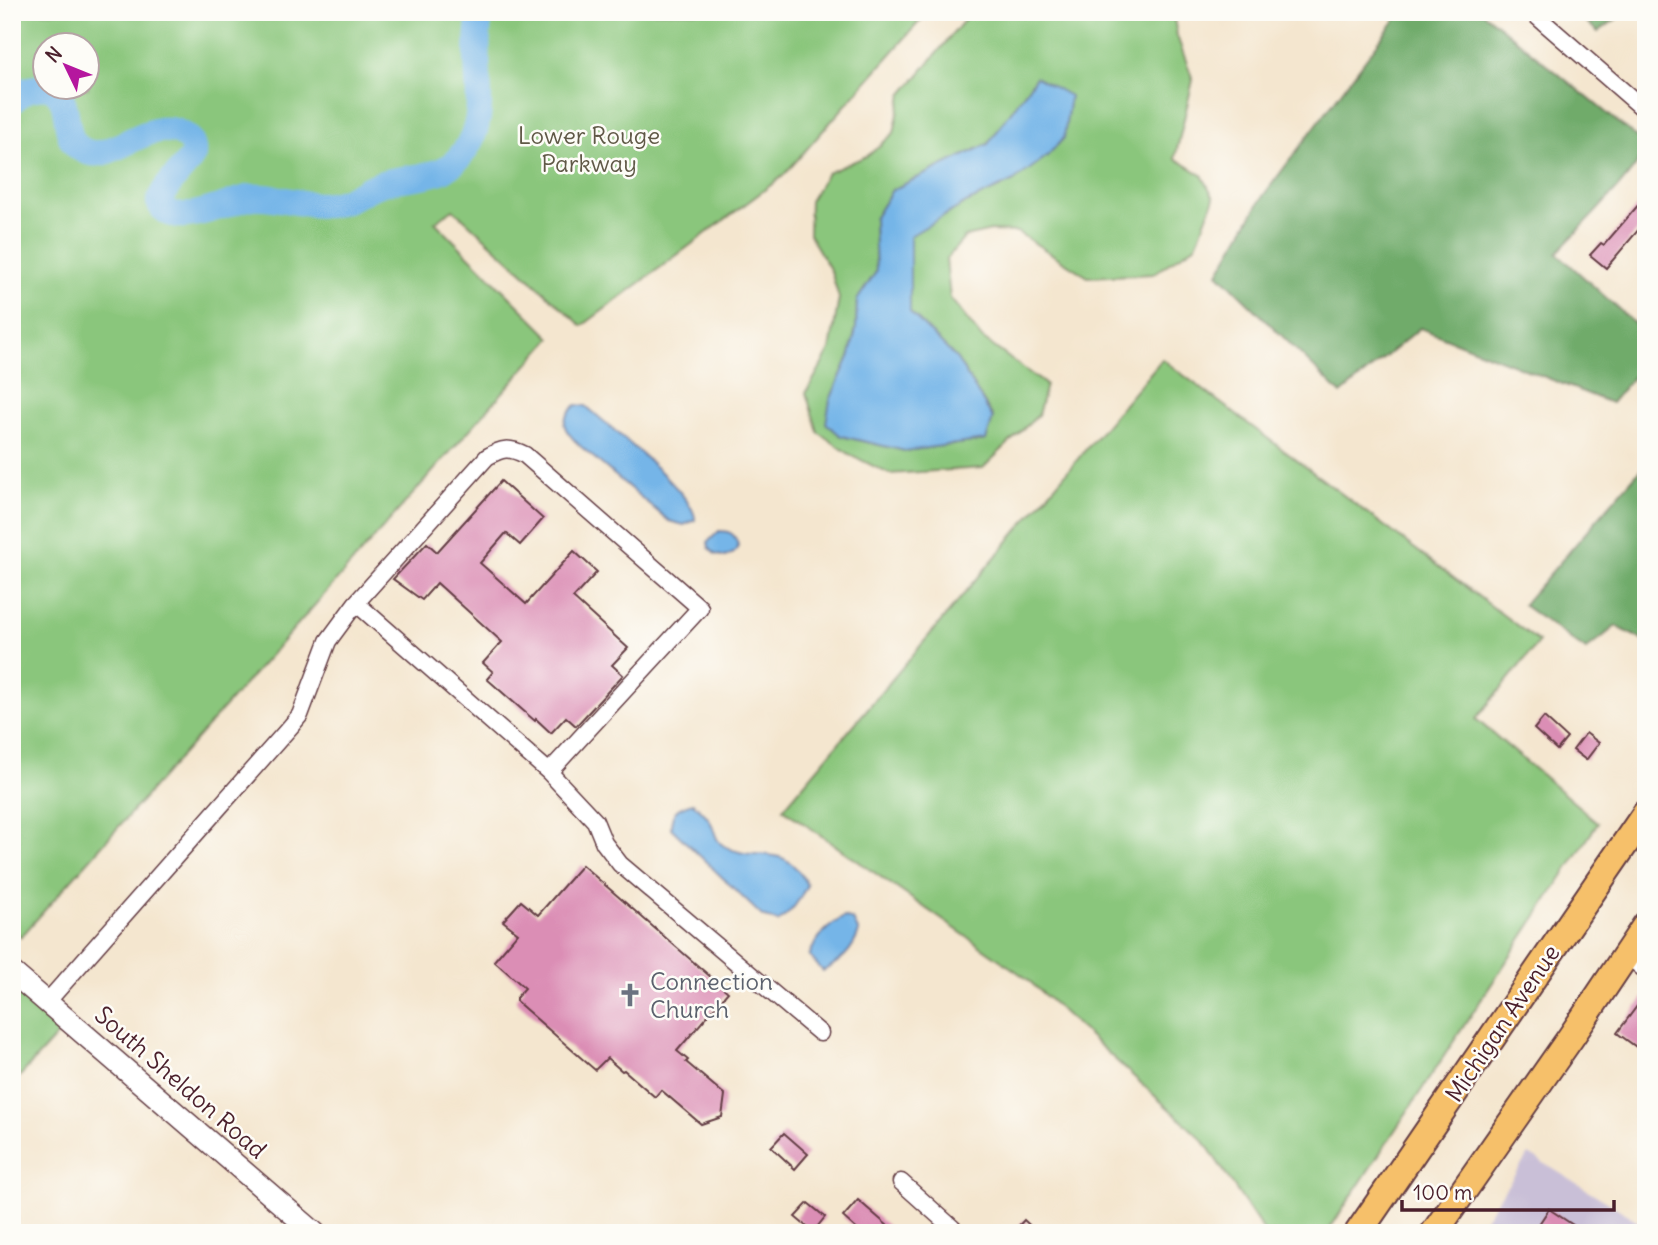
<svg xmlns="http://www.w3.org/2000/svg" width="1658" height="1245" font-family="Delius,sans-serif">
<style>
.industrial{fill:#c9bfd7}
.green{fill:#8ac67b;stroke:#6a7253;stroke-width:2;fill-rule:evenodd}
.forest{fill:#6fab6b;stroke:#5c654b;stroke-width:2}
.water{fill:#74b5e8;stroke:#5f6a8a;stroke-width:2}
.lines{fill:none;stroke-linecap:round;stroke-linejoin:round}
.river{stroke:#74b5e8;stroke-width:26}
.building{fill:#db8eb5}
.minor-casing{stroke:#643d44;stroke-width:19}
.tertiary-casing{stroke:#643d44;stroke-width:24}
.primary-casing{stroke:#643d44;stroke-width:30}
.minor{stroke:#fff;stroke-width:16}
.tertiary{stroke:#fff;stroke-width:21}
.primary{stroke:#f6c06b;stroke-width:26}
.labels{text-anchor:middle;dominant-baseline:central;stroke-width:5;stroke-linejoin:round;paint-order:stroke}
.park-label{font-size:24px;fill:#605947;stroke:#fdfcf7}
.worship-label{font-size:24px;fill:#5b616d;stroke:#fdfcf7;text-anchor:start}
.street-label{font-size:24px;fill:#4a1f2b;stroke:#fdfcf7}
</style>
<rect width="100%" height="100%" fill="#fdfcf7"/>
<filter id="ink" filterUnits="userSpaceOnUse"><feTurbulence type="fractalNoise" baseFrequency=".0143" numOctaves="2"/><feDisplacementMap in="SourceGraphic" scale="14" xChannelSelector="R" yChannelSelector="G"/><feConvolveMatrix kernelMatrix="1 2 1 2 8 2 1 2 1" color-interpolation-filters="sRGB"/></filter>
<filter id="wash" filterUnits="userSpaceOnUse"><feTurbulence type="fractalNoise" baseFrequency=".00686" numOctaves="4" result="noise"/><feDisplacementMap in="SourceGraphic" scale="28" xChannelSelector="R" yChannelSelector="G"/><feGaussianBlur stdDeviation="1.57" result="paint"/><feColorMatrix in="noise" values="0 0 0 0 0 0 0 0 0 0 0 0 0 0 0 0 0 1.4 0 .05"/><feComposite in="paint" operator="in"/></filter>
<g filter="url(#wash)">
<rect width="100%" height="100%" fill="#f4e6cf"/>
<!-- industrial -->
<path class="industrial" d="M1529 1154 1646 1226V1233H1475Z"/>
<!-- green -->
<path class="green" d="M12 12H928L783 176 582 326 453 209 435 222 551 338 21 937 12 930ZM46 46H88V88H46Z
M971 12H1173L1177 36 1193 80 1175 158 1202 175 1214 198 1196 245 1153 274 1088 277 1017 232 991 231 965 237 946 259 950 298 982 338 1046 385 1038 415 983 468 889 474 849 454 818 432 806 393 830 350 839 298 831 271 809 234 810 201 827 173 869 155 894 133 902 95ZM1036 77 1014 181 966 203 910 235V312L957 359 993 417 986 440 905 451 841 436 830 400 850 355 856 328 857 300 876 272 874 219 892 190 988 144Z
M1162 359 1539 642 1476 719 1598 823 1327 1233H1265L1203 1140 1026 978 783 809Z
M12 986 62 1030 12 1085Z"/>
<!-- forest -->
<path class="forest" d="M1401 12H1482L1646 145C1646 164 1573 235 1557 253L1646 334V361L1611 403 1420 328 1341 394 1218 273 1263 196Z
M1575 12H1626L1598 32Z
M1646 463V642L1616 626 1586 650 1523 605Z"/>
<!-- water -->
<path class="water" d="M1036 77 1070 96 1064 138 1047 156 1014 181 966 203 910 236V312L957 359 993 418 986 440 905 451 841 436 826 423 830 400 850 355 856 328 857 300 876 272 874 219 892 190 988 144Z
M576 405 586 406C607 425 697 495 695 520L684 525 669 521 579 445C564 430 557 422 576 405Z
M719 531C730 531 736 534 738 546L734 553 725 557 715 554 709 548 708 542Z
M693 803C699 808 708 815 711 823 715 831 715 841 724 846 758 865 784 838 807 885 799 901 792 912 778 922L762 916 671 828C671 812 677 807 693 803Z
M844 917 853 920 859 932C852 952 841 961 823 971L809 956C817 937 826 927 844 917Z"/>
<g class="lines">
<!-- river -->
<path class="river" d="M52 88C77 103 55 145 91 153 117 158 152 114 185 136 192 141 194 147 193 155 183 172 165 183 159 202 172 233 230 200 252 197 277 195 302 206 327 205 348 204 361 190 380 184 401 177 424 179 443 170 451 166 458 160 463 153 487 121 477 91 477 55 477 41 478 26 480 12
M12 101 26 90 46 86"/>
</g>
<g id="blocks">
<!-- building -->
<path class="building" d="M1646 196V221L1606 268 1590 255 1601 243 1604 245Z
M501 481 543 519 520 545 506 533 480 563 526 604 574 551 597 572 573 598 628 648 612 665 623 675 576 726 566 717 551 733 536 719 535 721 487 679 493 672 483 663 502 642 437 583 422 600 393 579 427 543 437 552Z
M1544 717 1567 738 1557 750 1534 729Z
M1586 733 1599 743 1586 760 1573 750Z
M582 865 728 992 677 1051 688 1060 686 1062 725 1095 722 1117 701 1124 661 1090 655 1097 624 1070 622 1071 607 1058 595 1070 516 1001V998L525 988 494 961 518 933 503 921 521 901 538 915Z
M1646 994V1054L1617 1033Z
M784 1133 808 1154 795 1169 771 1147Z
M858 1200 896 1233H861L843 1217Z
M808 1203 825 1217 813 1232 795 1217Z
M1549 1209 1585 1233H1533Z
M1024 1220 1038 1233H1012Z"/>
</g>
</g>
<g filter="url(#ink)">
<use href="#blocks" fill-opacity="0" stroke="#643d44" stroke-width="2"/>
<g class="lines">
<!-- minor casing -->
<g class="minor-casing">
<path id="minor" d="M1532 12 1646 111
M356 603 549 772
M1626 954 1646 971
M47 1002 291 726 300 715 328 641 356 603 487 457C502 448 509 447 525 455L700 608 549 772 595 821 604 843 620 864 820 1033
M901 1182 958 1233"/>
</g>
<!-- tertiary casing -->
<g class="tertiary-casing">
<path id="tertiary" d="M12 972 315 1233"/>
</g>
<!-- primary casing -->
<g class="primary-casing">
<path id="primary" d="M1358 1233 1646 813
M1434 1233 1571 1037 1646 925"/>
</g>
<!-- minor -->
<use href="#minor" class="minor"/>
<!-- tertiary -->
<use href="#tertiary" class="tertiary"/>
<!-- primary -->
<use href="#primary" class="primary"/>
</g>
</g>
<!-- icons -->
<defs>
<g id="church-bare" transform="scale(1.89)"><path d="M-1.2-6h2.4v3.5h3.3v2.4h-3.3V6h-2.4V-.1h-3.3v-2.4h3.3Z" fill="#6b7280" stroke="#fdfcf7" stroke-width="2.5" paint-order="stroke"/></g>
</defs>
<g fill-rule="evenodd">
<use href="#church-bare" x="630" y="995"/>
</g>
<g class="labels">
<!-- park labels -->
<g class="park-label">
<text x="589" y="135">Lower Rouge<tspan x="589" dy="28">Parkway</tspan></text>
</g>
<!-- worship labels -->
<g class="worship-label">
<text x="650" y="981">Connection<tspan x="650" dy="28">Church</tspan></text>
</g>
<!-- street labels -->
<g class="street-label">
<text transform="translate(1502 1023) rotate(-56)">Michigan Avenue</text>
<text transform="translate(181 1082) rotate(41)">South Sheldon Road</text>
</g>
</g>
<!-- margin -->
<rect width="1658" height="1245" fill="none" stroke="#fdfcf7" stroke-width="42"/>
<!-- north arrow -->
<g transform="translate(66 66) rotate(313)"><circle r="33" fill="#fdfcf7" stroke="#b5a4a5" stroke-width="2"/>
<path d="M0-5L12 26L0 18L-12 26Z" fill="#b5179e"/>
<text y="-10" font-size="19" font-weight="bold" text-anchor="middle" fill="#4a1f2b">N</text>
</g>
<!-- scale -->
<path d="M1402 1200v10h212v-10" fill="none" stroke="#4a1f2b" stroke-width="3.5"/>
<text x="1413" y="1200" font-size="21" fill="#4a1f2b" stroke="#fdfcf7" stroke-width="5" paint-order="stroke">100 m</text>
</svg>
